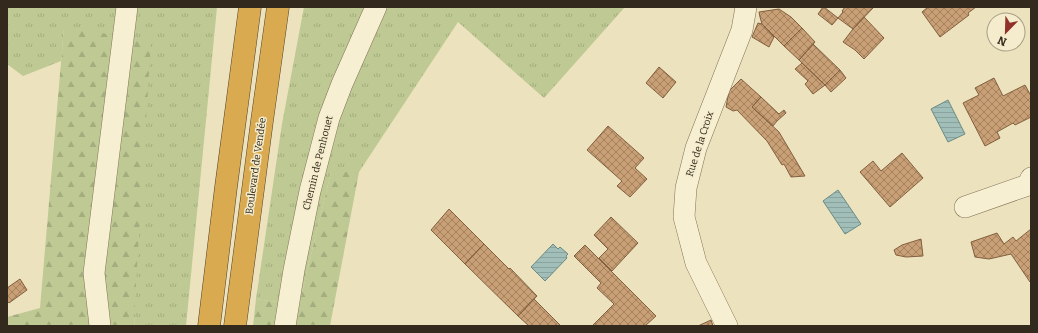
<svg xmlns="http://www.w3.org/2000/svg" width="1038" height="333" font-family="Bitter,serif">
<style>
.grass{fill:url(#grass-tufts)}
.forest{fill:url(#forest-firs)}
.water{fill:url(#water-rules);stroke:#698b85}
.building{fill:url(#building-cross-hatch);stroke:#825f3e}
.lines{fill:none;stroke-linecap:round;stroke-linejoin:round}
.street-casing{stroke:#837358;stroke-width:22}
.highway-casing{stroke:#51412c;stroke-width:23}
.street{stroke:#f7efd1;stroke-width:21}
.highway{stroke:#daaa50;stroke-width:22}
.labels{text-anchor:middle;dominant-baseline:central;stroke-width:3;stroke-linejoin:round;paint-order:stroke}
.street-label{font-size:10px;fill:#33291c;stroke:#f4eccd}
</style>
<defs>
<pattern id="grass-tufts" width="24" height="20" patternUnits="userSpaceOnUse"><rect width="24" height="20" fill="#bec993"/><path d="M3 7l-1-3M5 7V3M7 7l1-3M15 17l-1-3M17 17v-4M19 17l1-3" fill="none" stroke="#a4ad7e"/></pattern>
<pattern id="forest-firs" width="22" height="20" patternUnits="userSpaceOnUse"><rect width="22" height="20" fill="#bec993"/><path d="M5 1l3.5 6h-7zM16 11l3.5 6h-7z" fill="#a4ad7e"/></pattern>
<pattern id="water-rules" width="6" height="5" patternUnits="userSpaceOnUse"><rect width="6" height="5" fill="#a1beb8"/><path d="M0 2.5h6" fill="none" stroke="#8ba39e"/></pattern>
<pattern id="building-cross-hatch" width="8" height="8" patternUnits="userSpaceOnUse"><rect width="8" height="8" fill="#c9a075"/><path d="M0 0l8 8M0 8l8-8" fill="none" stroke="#a4825f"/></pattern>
</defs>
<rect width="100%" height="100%" fill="#ece2be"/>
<!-- grass -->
<path class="grass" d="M7 7H217L186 326H135L134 316 64 28 61 61 23 76 7 64Z
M304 7H625L544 98 458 22 359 172H331L299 305 256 299 282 124Z"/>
<!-- forest -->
<path class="forest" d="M64 27 151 41 134 316 135 326H7V317L40 308Z
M331 172H359L330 326H253L256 299 299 305Z"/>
<!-- water -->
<path class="water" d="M948 100 965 134 948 142 931 109Z
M838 190 861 224 845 234 823 201Z
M553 244 558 249 560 247 568 254 566 256 567 258 545 281 531 267Z"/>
<!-- building -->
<path class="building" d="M823 7H824L838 18 832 25 818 14Z
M845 7H873V8L853 29 838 18 843 12 842 11Z
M928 7H976L968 13 969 15 940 37 922 12Z
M779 9 791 17 802 28 784 46 762 24 760 17 759 12Z
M864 17 884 38 864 59 855 50 843 42 853 29Z
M758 23 762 24 774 37 769 47 752 37Z
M802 28 815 42 799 60 784 46Z
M813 44 840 70 825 85 799 60Z
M802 63 825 85 813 94 805 84 808 81 795 69Z
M659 67 676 82 663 98 646 83Z
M840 70 846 78 831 92 825 85Z
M994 78 1003 96 1025 85 1031 96V117L1015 125 1013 123 997 132 1000 138 985 146 963 103 979 95 975 88Z
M741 79 761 97 752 107 779 132 805 176 791 177 784 164 782 165 767 141 737 110 733 111 726 107 729 91Z
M761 97 779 114 784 110 786 113 777 121 773 126 752 107Z
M608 126 644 158 635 168 647 179 630 197 617 186 622 181 587 150Z
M902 153 923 178 890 207 860 172 873 161 881 171Z
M449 209 484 244 465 264 431 230Z
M611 217 638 243 612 271 599 258 608 249 594 235Z
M1031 229V281L1030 282 1011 254 989 259 975 257 971 242 997 233 1004 244 1013 237 1016 241Z
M921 239 923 256 906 257 896 255 894 250 902 245Z
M484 244 509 269 510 268 537 296 518 316 465 264Z
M585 245 656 316 645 326H595L593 325 614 304 597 288 601 283 574 256Z
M20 279 27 290 9 303 7 301V288Z
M534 299 561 326H529L518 316Z
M711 320 713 326H698Z"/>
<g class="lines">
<!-- street casing -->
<g class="street-casing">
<path id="street" d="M965 207 1028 185 1031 178
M100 326 94 273 127 7
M285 326 294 270 310 191 329 118 342 84 376 7
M727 326 696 263 684 217 686 188 696 148 742 30 746 7"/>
</g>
<!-- highway casing -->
<g class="highway-casing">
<path id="highway" d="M209 326 226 187 250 7
M235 326 262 121 278 7"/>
</g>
<!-- street -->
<use href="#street" class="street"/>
<!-- highway -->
<use href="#highway" class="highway"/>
</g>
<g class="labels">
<!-- street labels -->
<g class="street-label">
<text transform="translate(700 144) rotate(-72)">Rue de la Croix</text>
<text transform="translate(318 163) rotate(-76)">Chemin de Penhouet</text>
<text transform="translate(256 166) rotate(-82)">Boulevard de Vendée</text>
</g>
</g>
<!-- border -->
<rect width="1038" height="333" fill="none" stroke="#33291c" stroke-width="16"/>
<!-- north arrow -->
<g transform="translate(1006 32) rotate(203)"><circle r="19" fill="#f4eccd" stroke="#a79e86"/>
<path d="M0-3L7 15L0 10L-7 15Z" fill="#90322a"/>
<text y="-6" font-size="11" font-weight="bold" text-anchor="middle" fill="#33291c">N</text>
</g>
</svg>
